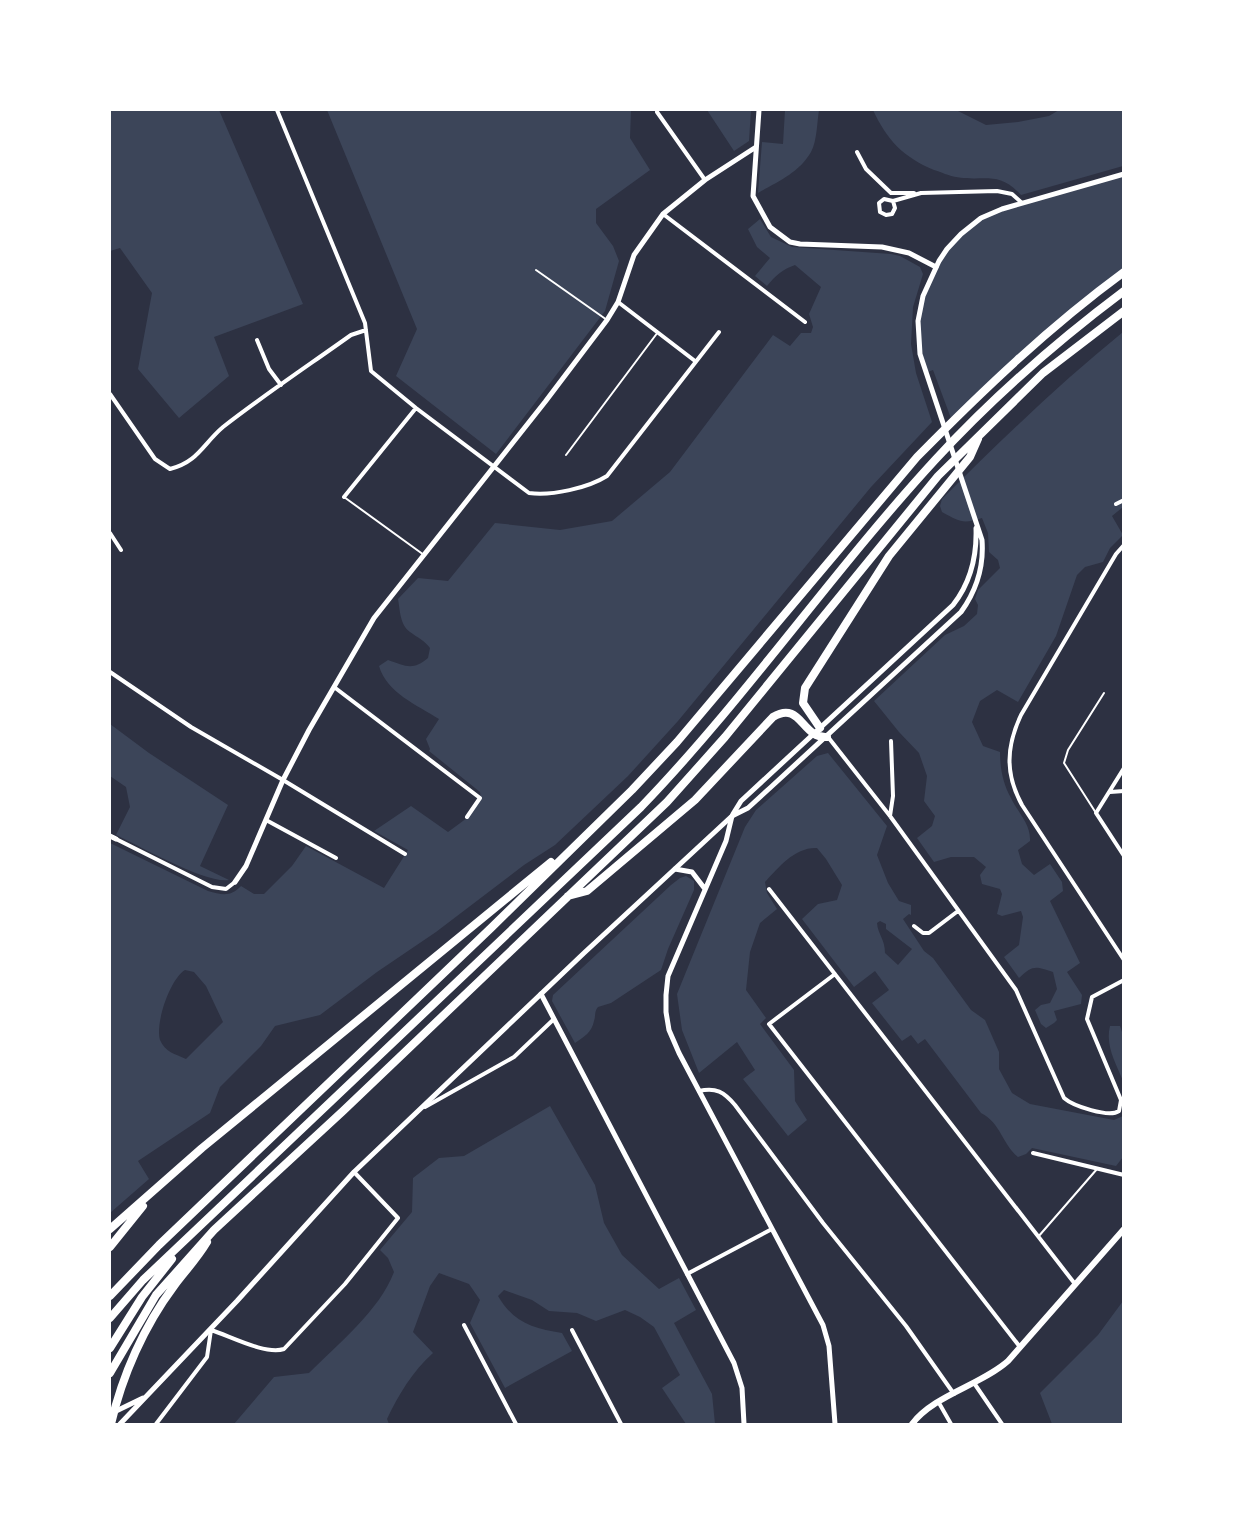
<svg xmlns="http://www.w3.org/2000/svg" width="1233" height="1534" font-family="Manrope,sans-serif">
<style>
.green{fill:#3c4559;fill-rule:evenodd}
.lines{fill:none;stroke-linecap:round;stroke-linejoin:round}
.service{stroke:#fff;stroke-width:2}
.minor{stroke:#fff;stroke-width:4}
.tertiary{stroke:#fff;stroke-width:5}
.secondary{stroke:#fff;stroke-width:5}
.primary{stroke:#fff;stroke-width:6}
.motorway{stroke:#fff;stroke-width:8}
</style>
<rect width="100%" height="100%" fill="#2d3142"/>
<!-- green -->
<path class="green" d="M110 110H219L303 304 214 337 229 376 179 418 138 369 152 293 120 248 110 251Z
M327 110H631L630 138 650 170 596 209V223L613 246 619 261 605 311 496 454 396 376 417 329Z
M707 110H751L749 141 734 151Z
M785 110H819C817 122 817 141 811 152 799 173 777 182 758 193L762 142 783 144Z
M873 110H956L986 125 1018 122 1049 116 1059 110H1123V166L1021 195C998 170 985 182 956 177 949 176 941 172 934 170 903 157 887 140 873 110Z
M1123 174V272L1091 296 952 421 933 370 925 373 918 321 923 296 947 249 981 218 1002 209Z
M760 219 771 237 792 247 891 254 900 256 920 267 923 274 913 307 911 344 916 373 932 422 871 487 678 721 628 776 555 845 524 865 436 932 377 972 320 1015 275 1026 261 1046 220 1087 210 1113 138 1161 149 1179 110 1213V843L208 891C222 895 231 897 241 886L254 894H264L292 866 306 846 384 888 408 850 374 831 411 806 448 832 467 818 481 799 480 792 429 751 430 749 426 739 439 719C417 705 387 693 379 666L388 660C405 666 413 671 428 658L430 648C424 640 418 638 410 632 400 625 400 610 398 599L418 578 448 581 495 523 560 530 612 521 670 472 773 335 790 346 801 333H811L813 327 809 314 821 287 795 265C783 269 775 276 767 286L755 276 770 258 757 247 748 229ZM185 970 194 972 206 986 223 1022 186 1059C175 1054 165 1052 160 1040 155 1023 170 979 185 970Z
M1123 332V507L1112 516 1123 535 1110 548 1103 562 1085 567 1077 575 1056 636 1018 702 997 690 980 701 972 722 983 746 1000 752C1000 768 1003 784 1011 798 1018 813 1031 824 1030 841L1018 850 1022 864 1034 875 1050 864 1062 882 1063 891 1050 901 1080 963 1067 972 1082 995 1081 1004 1054 1011 1057 1020 1054 1023 1046 1028 1041 1024 1035 1010 1041 1005 1050 1003 1057 989 1053 972C1035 966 1033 965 1019 978L1004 957 1019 945 1023 917 1021 911 1002 916 997 914 1002 894 1000 889 982 884 980 875 986 867 974 857H951L934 862 917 838 932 826 935 816 924 801 927 776 919 753 899 732 874 701 945 635 964 626 977 614 978 605 975 599 978 590 1000 568 998 560 989 552 988 533 982 518C963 524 960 522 942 512L940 506 942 499C1000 441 1059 384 1123 332Z
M110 724 149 753 228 805 200 866 229 880C206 884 140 846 116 835L130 807 126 787 110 776Z
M828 753 887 826 877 855 888 883 899 901 911 905V915L909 914 903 919 924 951 933 958 971 1010 985 1020 999 1052V1069L1012 1093 1030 1104 1114 1120 1123 1116V1157L1116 1166 1032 1148 1026 1154 1018 1157C1002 1144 1001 1123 981 1113L925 1039 918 1044 911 1035 902 1041 872 1003 889 990 875 971 854 987 802 919 818 904 837 900 842 885 826 859 817 848C795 847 779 867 765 882L767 893 777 909 760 923 750 952 746 990 766 1018 760 1024 794 1070 795 1101 807 1120 788 1136 743 1079 755 1070 737 1042 699 1073 682 1030 677 994 745 827 756 810 817 756ZM880 921 886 924V929L912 949 898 965 885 953C885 939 878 935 877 923Z
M686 876 694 881V890L668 949 661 970 611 1003 598 1007C594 1012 596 1015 594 1021 592 1032 584 1037 575 1043L552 1001 553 995 671 885 680 878Z
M1110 1026H1120L1123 1035V1081C1116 1063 1105 1046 1110 1026Z
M550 1106 595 1185 604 1223 622 1255 659 1289 679 1278 696 1310 674 1323 712 1394 715 1424H686L662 1388 680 1375 654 1327 640 1317 625 1310 596 1321 577 1313 549 1311 532 1300 504 1290 498 1296C513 1322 533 1329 562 1333L572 1351 505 1388 470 1323 480 1300 469 1284 439 1273 430 1286 413 1332 433 1353C412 1372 399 1394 387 1419L389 1424H234L274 1377 309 1373C337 1345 380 1310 394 1272L388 1258 380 1250 412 1212 413 1178 439 1158 464 1156Z
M1123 1301V1424H1052L1040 1393 1098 1335Z"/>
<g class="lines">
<!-- service -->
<path class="service" d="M536 270 607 320
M566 455 658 332
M344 497 424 555
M1096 813 1064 763 1068 750 1104 693
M1038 1237 1097 1169"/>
<!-- minor -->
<path class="minor" d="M277 110 365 323 371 371 416 408 529 493C552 496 588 488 607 476L719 332
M657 112 705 180
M857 152 866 169 891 193H914
M893 201 895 208 892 214 886 215 880 212 879 203 884 199 893 201 921 193 997 191 1012 194 1022 203
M663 214 805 322
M618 302 695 361
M257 340 269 369 281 385
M110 394 155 459 170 469C198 462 203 444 223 427 264 395 309 365 351 335L366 330
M344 497 416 408
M1116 504 1124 500
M110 533 121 550
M1124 545 1116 554 1021 715C1006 747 1005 774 1022 805L1124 960
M110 672 191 727 283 780 405 854
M334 687 480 798 467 817
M828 737 890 816 1016 990 1064 1098C1073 1106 1109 1118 1119 1111L1121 1100 1087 1019 1092 997 1124 980
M1124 768 1096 813 1124 856
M1110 792 1124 791
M890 816 893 796 891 741
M266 820 336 858
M116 839 212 887 226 889 235 882
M769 889 1075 1284
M914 926 923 933H929L958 911
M835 974 769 1024 1020 1347
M699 1091C716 1087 724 1092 735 1105L823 1223 906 1326 954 1394
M425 1107 514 1057 554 1019
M1033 1153 1124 1175
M687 1274 772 1229
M464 1325 516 1424
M572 1330 621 1424
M974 1383 1002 1424
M939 1403 951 1424
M156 1424 207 1357 211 1330C230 1336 265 1355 284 1349L345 1284 398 1218 354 1172"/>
<!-- tertiary -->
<path class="tertiary" d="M759 110 753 196 770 227 790 242 800 244 882 247 909 253 936 267
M732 816 726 841 668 976 666 995V1012L669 1030 679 1053 823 1325 829 1346 835 1424
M110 836 116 839
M675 869 692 872 705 889
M235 882 246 866 283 780 309 730 374 618 545 402 607 320 618 302 634 255 663 214 705 180 756 147
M541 994 734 1363 742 1388 744 1424"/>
<!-- secondary -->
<path class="secondary" d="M733 814 741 801 953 605C971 582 977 557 976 528
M110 1414 143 1398
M120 1424 237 1301 354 1172 584 953 732 816 748 808 771 787 961 612C976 591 984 566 982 540L920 354 918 321 923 296 939 261 947 249 961 234 981 218 1002 209 1124 174"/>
<!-- primary -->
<path class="primary" d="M912 1424C934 1395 981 1385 1008 1361L1124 1229"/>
<!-- motorway -->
<path class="motorway" d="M820 728 803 703 805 688 889 556 970 457 978 439
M568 896 587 891 695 800 773 717C801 700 802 739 827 737
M110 1229 202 1148 551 862
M110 1247 143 1206
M110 1296 159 1245 491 928 632 790 677 742 917 457C982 391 1049 327 1124 272
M110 1318 143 1280 641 807C746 698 832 572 935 460 992 398 1056 342 1124 291
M110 1348 142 1297 172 1259
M110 1373 156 1295 214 1230 343 1111 667 802 725 737 938 476 1043 373 1124 311
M111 1424C122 1376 144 1326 174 1286 185 1271 197 1259 207 1242"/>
</g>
<!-- border -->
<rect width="1233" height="1534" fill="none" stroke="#ffffff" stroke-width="222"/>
</svg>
